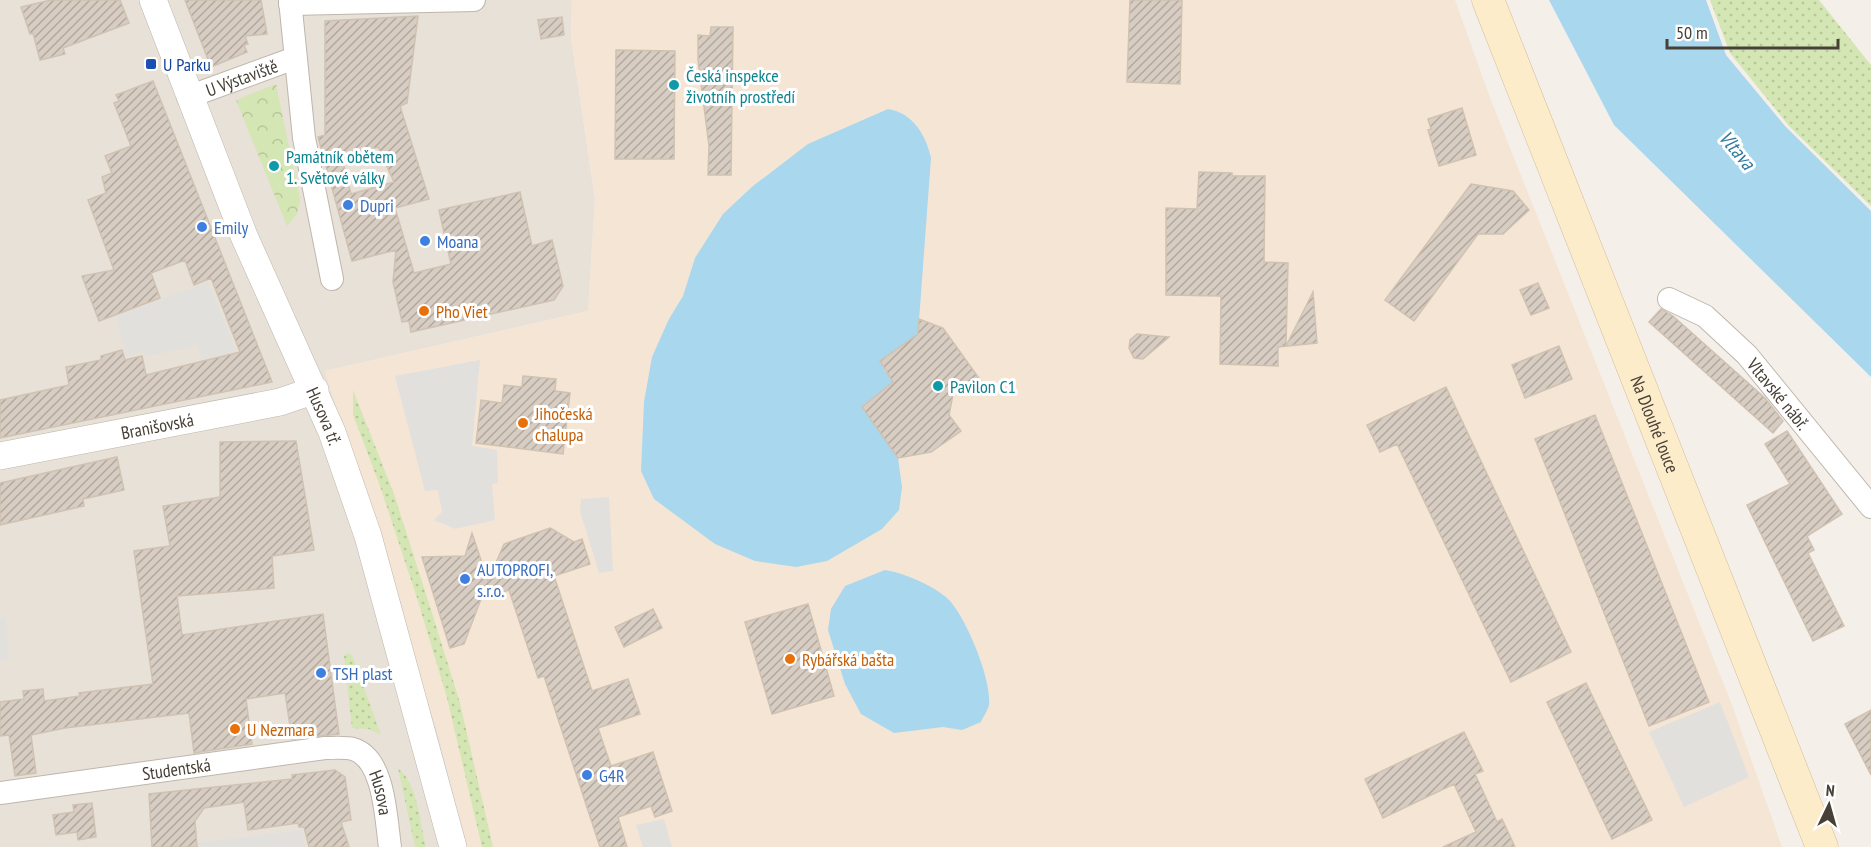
<svg xmlns="http://www.w3.org/2000/svg" width="1871" height="847" font-family="'PT Sans Narrow',sans-serif">
<style>
.residential{fill:#e7e1d7}
.commercial{fill:#f5e5d5}
.grass{fill:url(#grass-dots)}
.park{fill:url(#park-crowns)}
.parking{fill:#e2e0dd}
.water{fill:#a8d7ee}
.building{fill:url(#building-hatch);stroke:#d0c2b2;stroke-width:1.5;fill-rule:evenodd}
.lines{fill:none;stroke-linecap:round;stroke-linejoin:round}
.minor-casing{stroke:#bfb6ac;stroke-width:24}
.tertiary-casing{stroke:#bfb6ac;stroke-width:28}
.secondary-casing{stroke:#d2be9a;stroke-width:33}
.minor{stroke:#fff;stroke-width:22}
.tertiary{stroke:#fff;stroke-width:27}
.secondary{stroke:#fdecca;stroke-width:32}
.transit-dot{fill:#1a4fb4;stroke:#fff;stroke-width:2}
.culture-dot{fill:#0f9aa8;stroke:#fff;stroke-width:2}
.shop-dot{fill:#3f7fe0;stroke:#fff;stroke-width:2}
.food-dot{fill:#e8710a;stroke:#fff;stroke-width:2}
.labels{text-anchor:middle;dominant-baseline:central;stroke-width:6;stroke-linejoin:round;paint-order:stroke}
.transit-label{font-size:18px;fill:#164399;stroke:#fff;text-anchor:start}
.culture-label{font-size:18px;fill:#0d838f;stroke:#fff;text-anchor:start}
.street-label{font-size:18px;fill:#474037;stroke:#fff}
.shop-label{font-size:18px;fill:#366cbe;stroke:#fff;text-anchor:start}
.food-label{font-size:18px;fill:#c56008;stroke:#fff;text-anchor:start}
.water-label{font-size:20px;font-style:italic;fill:#307aa0;stroke:#fff}
</style>
<defs>
<pattern id="grass-dots" width="8" height="8" patternUnits="userSpaceOnUse" patternTransform="scale(1.5)"><rect width="8" height="8" fill="#d4e6b3"/><path d="M2 2h.1M6 6h.1" fill="none" stroke="#b7c69b" stroke-width="1.8" stroke-linecap="round"/></pattern>
<pattern id="park-crowns" width="20" height="18" patternUnits="userSpaceOnUse" patternTransform="scale(1.5)"><rect width="20" height="18" fill="#d4e6b3"/><path d="M2 6a3 3 0 1 1 6 0M12 15a3 3 0 1 1 6 0" fill="none" stroke="#b7c69b"/></pattern>
<pattern id="building-hatch" width="6" height="6" patternUnits="userSpaceOnUse" patternTransform="scale(1.5)"><rect width="6" height="6" fill="#d8cdc2"/><path d="M-1 1l2-2M0 6l6-6M5 7l2-2" fill="none" stroke="#b1a89e"/></pattern>
</defs>
<rect width="100%" height="100%" fill="#f4efe9"/>
<!-- residential -->
<path class="residential" d="M0 0H572L571 38 595 199 588 311 325 371 437 730 467 847H0Z"/>
<!-- commercial -->
<path class="commercial" d="M572 0H1455L1489 95 1732 705 1782 847H467L437 730 325 371 588 311 595 199 571 38Z"/>
<!-- grass -->
<path class="grass" d="M1710 0H1819L1871 65V206L1789 126 1730 53Z
M353 390 394 494 433 616 460 703 493 847H482L447 698 417 598 380 486 353 415Z
M348 653 352 655 381 735 369 729 352 728 344 656Z
M398 768C418 784 420 824 426 847H415Z"/>
<!-- park -->
<path class="park" d="M276 84 300 200 297 214 287 226 236 100Z"/>
<!-- parking -->
<path class="parking" d="M208 282 236 351 202 360 198 345 146 357 144 352 126 356 117 316Z
M480 360 472 446 497 450 498 483 492 484 495 520 455 529 434 520 442 512 438 490 425 491 395 376Z
M609 497 613 571 599 573 580 511 581 499Z
M5 618 9 659 0 660V619Z
M1720 702 1749 777 1684 807 1649 732Z
M664 819 672 847H643L636 825Z
M301 830 305 847H198L197 843Z"/>
<!-- water -->
<path class="water" d="M1549 0H1706L1726 55 1785 126 1871 211V377L1614 125Z
M888 109C913 113 926 135 931 158L918 334 881 361 886 368 884 370 896 383 872 398 862 407 898 458 902 487 899 510 882 529 827 561 796 567 755 561 715 544 654 499 641 471 644 402 652 357 669 319 683 296 695 258 723 214 753 186 808 144Z
M885 570C904 573 932 585 947 598 965 614 992 680 989 705 988 710 983 717 981 722L962 730 943 727 894 733 861 714 845 684 828 630 831 609 845 586Z"/>
<!-- building -->
<path class="building" d="M51 0H120L129 23 63 48 65 54 40 60 33 33 30 34 21 7Z
M185 0H261L267 34 245 36 248 44 244 45 247 52 211 67Z
M1130 0H1182L1180 84 1127 82Z
M418 16 407 103 400 106 429 199 395 208 414 273 451 264 439 210 520 192 532 246 552 240 563 286 554 300 411 332 409 321 402 322 393 282 396 250 352 261 318 137 325 135V21ZM378 147 394 182 351 194 342 158Z
M562 17 564 35 541 39 538 20Z
M711 27H733L731 175H708L709 146 698 60V35L710 36Z
M616 50 675 51 674 159H615Z
M153 81 272 382 0 438V400L69 385 66 367 101 360V356L122 350 125 360 142 356 146 375 240 352 211 278 194 285 185 260 151 273 160 298 99 321 82 276 114 270 88 200 106 193 102 177 112 173 105 156 131 146 114 103 119 101 116 95Z
M1462 108 1476 155 1439 166 1428 130 1431 129 1428 119Z
M1199 172 1232 173V176H1265L1264 262 1288 263 1286 346 1313 292 1317 343 1278 347V366L1220 364 1221 296 1166 295V208L1197 209Z
M1471 184 1513 191 1529 210 1503 234H1478L1414 321 1385 300Z
M1538 283 1549 308 1531 315 1520 290Z
M1661 309 1673 316 1765 398 1783 421 1773 433 1649 322Z
M919 319 943 328 991 395 954 389 949 415 961 431 931 452 898 458 862 407 893 382 880 361 918 334Z
M1137 334 1169 337 1143 359 1134 358 1129 348 1130 340Z
M1559 346 1572 379 1525 398 1512 365Z
M523 376 556 379 555 391 570 393 563 454 476 443 481 400 502 403 504 385 522 387Z
M1446 387 1571 652 1511 682 1397 444 1380 452 1367 425Z
M1595 415 1709 702 1649 726 1535 439Z
M1787 431 1842 514 1807 536 1814 550 1808 553 1844 626 1813 641 1747 505 1790 484 1765 444Z
M296 441 314 550 272 556 274 588 177 596 182 635 323 614 339 734 292 739 285 693 246 699 252 744 194 753 189 713 65 728 31 735 36 773 15 776 9 735 0 736V702L24 699 23 691 43 689 44 701 80 696 79 693 153 684 134 551 170 546 163 506 220 497V442Z
M117 457 124 490 83 499 84 506 0 525V483Z
M550 528 574 542 582 539 590 564 554 576 592 691 628 679 640 714 598 728 611 766 653 752 672 811 655 817 651 806 618 817 627 847H600L544 676 538 678 509 590 481 599 464 644 450 648 422 557 465 556 472 533 488 581 504 544Z
M808 604 834 696 772 714 745 622Z
M653 609 662 628 624 647 615 627Z
M1586 683 1652 820 1612 839 1547 702Z
M1871 710V775L1845 724Z
M1464 732 1483 771 1475 774 1497 822 1502 819 1515 847H1443L1476 832 1454 784 1383 818 1365 779Z
M335 770 345 777 351 820 341 822 349 847H309L304 827H299L298 823 248 830 244 802 204 808 195 821 197 847H152L149 794 292 779V775Z
M92 803 96 837 78 840 77 832 56 835 53 815 74 812 73 805Z"/>
<g class="lines">
<!-- minor casing -->
<g class="minor-casing">
<g id="minor">
<path d="M290 0 304 138 332 279"/>
<path d="M290 4 474 0"/>
<path id="s1" d="M188 97 295 58"/>
<path id="s2" d="M1669 299 1705 316 1747 355 1871 507"/>
<path id="s3" d="M0 793 325 748C334 748 345 747 353 749 385 758 386 821 390 847"/>
</g>
</g>
<!-- tertiary casing -->
<g class="tertiary-casing">
<g id="tertiary">
<path id="s4" d="M153 0 244 236 332 432 368 536 453 847"/>
<path id="s5" d="M0 456 280 402 315 390"/>
</g>
</g>
<!-- secondary casing -->
<g class="secondary-casing">
<g id="secondary">
<path id="s6" d="M1488 0 1822 847"/>
</g>
</g>
<!-- minor -->
<use href="#minor" class="minor"/>
<!-- tertiary -->
<use href="#tertiary" class="tertiary"/>
<!-- secondary -->
<use href="#secondary" class="secondary"/>
</g>
<!-- markers -->
<rect class="transit-dot" x="145" y="58" width="12" height="12" rx="3"/>
<g class="culture-dot">
<circle cx="674" cy="85" r="6"/>
<circle cx="274" cy="166" r="6"/>
<circle cx="938" cy="386" r="6"/>
</g>
<g class="shop-dot">
<circle cx="348" cy="205" r="6"/>
<circle cx="202" cy="227" r="6"/>
<circle cx="425" cy="241" r="6"/>
<circle cx="465" cy="579" r="6"/>
<circle cx="321" cy="673" r="6"/>
<circle cx="587" cy="775" r="6"/>
</g>
<g class="food-dot">
<circle cx="424" cy="311" r="6"/>
<circle cx="523" cy="423" r="6"/>
<circle cx="790" cy="659" r="6"/>
<circle cx="235" cy="729" r="6"/>
</g>
<g class="labels">
<!-- transit labels -->
<g class="transit-label">
<text x="163" y="64">U Parku</text>
</g>
<!-- culture labels -->
<g class="culture-label">
<text x="686" y="75">Česká inspekce<tspan x="686" dy="21">životníh prostředí</tspan></text>
<text x="286" y="156">Památník obětem<tspan x="286" dy="21">1. Světové války</tspan></text>
<text x="950" y="386">Pavilon C1</text>
</g>
<!-- street labels -->
<g class="street-label">
<text stroke="none"><textPath href="#s1" startOffset="57">U Výstaviště</textPath></text>
<text stroke="none"><textPath href="#s2" startOffset="147">Vltavské nábř.</textPath></text>
<text stroke="none"><textPath href="#s4" startOffset="450">Husova tř.</textPath></text>
<text stroke="none"><textPath href="#s6" startOffset="456">Na Dlouhé louce</textPath></text>
<text stroke="none"><textPath href="#s5" startOffset="160">Branišovská</textPath></text>
<text stroke="none"><textPath href="#s3" startOffset="178">Studentská</textPath></text>
<text stroke="none"><textPath href="#s3" startOffset="411">Husova</textPath></text>
</g>
<!-- shop labels -->
<g class="shop-label">
<text x="360" y="205">Dupri</text>
<text x="214" y="227">Emily</text>
<text x="437" y="241">Moana</text>
<text x="477" y="569">AUTOPROFI,<tspan x="477" dy="21">s.r.o.</tspan></text>
<text x="333" y="673">TSH plast</text>
<text x="599" y="775">G4R</text>
</g>
<!-- food labels -->
<g class="food-label">
<text x="436" y="311">Pho Viet</text>
<text x="535" y="413">Jihočeská<tspan x="535" dy="21">chalupa</tspan></text>
<text x="802" y="659">Rybářská bašta</text>
<text x="247" y="729">U Nezmara</text>
</g>
<!-- water labels -->
<g class="water-label">
<text transform="translate(1737 150) rotate(50)">Vltava</text>
</g>
</g>
<!-- north arrow -->
<g transform="translate(1829 805) rotate(5)" stroke="#ffffff" stroke-width="4.5" paint-order="stroke">
<path d="M0-4.5L10 22L0 15L-10 22Z" fill="#474037"/>
<text y="-9" font-size="16" font-weight="bold" text-anchor="middle" fill="#474037">N</text>
</g>
<!-- scale -->
<path d="M1667 39v9h171v-9" fill="none" stroke="#474037" stroke-width="3"/>
<text x="1676" y="39" font-size="18" fill="#474037" stroke="#ffffff" stroke-width="4.5" paint-order="stroke">50 m</text>
</svg>
